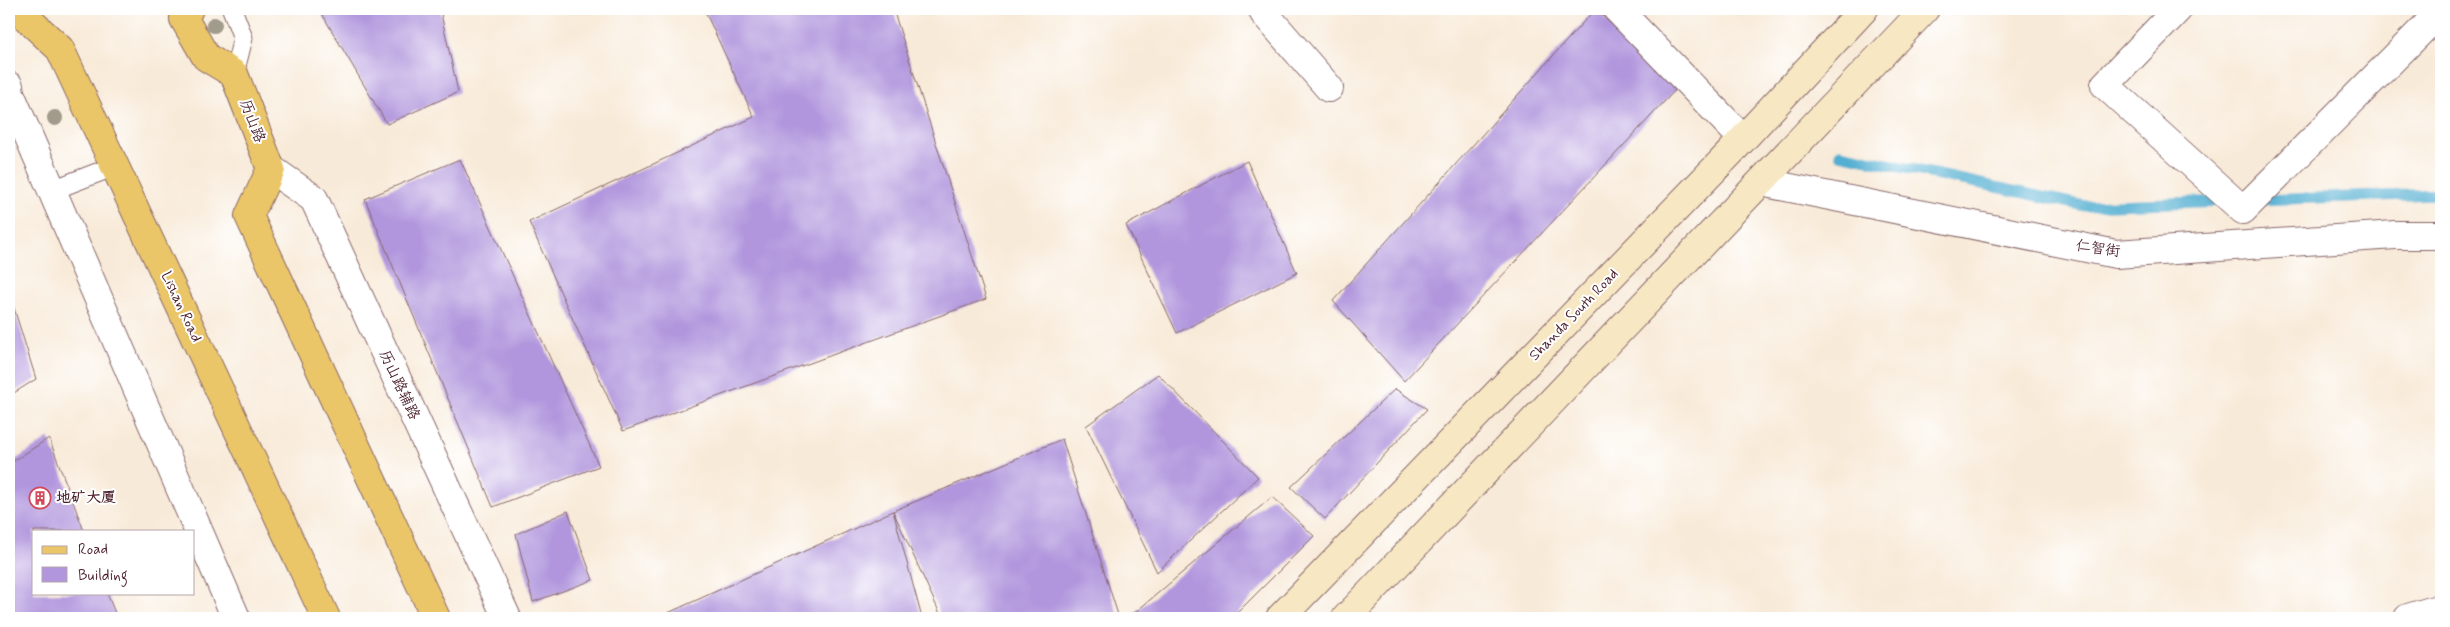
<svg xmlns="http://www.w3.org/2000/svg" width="2450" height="627" font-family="Mynerve,'LXGW WenKai TC',sans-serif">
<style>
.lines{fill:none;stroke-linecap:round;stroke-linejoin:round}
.stream{stroke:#53afd1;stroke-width:11}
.building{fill:#b196dd}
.service-casing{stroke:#876668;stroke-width:21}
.minor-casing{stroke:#876668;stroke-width:30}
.tertiary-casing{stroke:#876668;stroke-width:30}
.secondary-casing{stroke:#876668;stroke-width:30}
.primary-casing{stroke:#876668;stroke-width:30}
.service{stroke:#fff;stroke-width:19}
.minor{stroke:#fff;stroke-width:28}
.tertiary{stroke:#fff;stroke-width:28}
.secondary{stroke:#f7e8c3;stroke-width:28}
.primary{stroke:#eac669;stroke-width:28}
.tree{fill:#a19b8b}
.labels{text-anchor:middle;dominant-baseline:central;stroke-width:4;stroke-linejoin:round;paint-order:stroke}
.street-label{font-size:15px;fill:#4a1f2b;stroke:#fff}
.poi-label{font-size:15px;font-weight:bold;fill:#4a1f2b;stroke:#fff;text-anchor:start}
</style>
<rect width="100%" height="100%" fill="#fff"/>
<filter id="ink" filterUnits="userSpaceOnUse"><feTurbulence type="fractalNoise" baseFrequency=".02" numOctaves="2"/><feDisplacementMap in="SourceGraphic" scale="10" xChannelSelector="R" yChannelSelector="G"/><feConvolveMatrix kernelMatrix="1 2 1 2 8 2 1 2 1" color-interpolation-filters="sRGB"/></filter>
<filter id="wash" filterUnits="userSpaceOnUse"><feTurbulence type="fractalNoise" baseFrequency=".0096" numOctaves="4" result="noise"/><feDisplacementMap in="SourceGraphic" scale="20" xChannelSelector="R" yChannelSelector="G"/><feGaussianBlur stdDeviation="1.12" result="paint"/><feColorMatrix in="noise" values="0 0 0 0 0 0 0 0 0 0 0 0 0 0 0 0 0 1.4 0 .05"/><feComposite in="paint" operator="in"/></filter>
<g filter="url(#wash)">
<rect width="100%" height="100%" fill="#f8ead8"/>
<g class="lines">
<!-- stream -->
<path class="stream" d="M1840 154 2085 206 2227 201
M2258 200 2441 194"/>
</g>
<g id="blocks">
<!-- building -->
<path class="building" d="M319 9H440L458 92 387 124Z
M704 9H893L986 299 623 431 529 222 754 117Z
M1595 9 1678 87 1404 381 1333 301Z
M460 159 599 466 493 507 365 199Z
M1247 161 1297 273 1177 333 1126 225Z
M9 292 36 379 9 396Z
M1158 374 1258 477 1157 572 1086 426Z
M1395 389 1427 409 1325 519 1291 487Z
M49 438 84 531H34V593H107L117 618H9V464Z
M1062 439 1119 618H942L893 511 922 618H657L893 511Z
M1272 497 1314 536 1232 618H1133L1132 615Z
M568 511 593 580 533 602 516 534Z"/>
</g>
</g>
<g filter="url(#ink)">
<use href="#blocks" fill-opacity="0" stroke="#876668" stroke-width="1"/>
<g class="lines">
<!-- service casing -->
<g class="service-casing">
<path id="service" d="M232 9 243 38 234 74
M50 191 115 166"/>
</g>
<!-- minor casing -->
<g class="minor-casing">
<path id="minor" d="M1264 9V13L1329 88
M1617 9 1743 139
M2178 9 2105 85 2243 210 2441 11
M1761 182 2116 254 2395 235H2441
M2408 618 2441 608"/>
</g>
<!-- tertiary casing -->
<g class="tertiary-casing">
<path id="tertiary" d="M9 86 10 93 236 618
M271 169 314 199 507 618"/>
</g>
<!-- secondary casing -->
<g class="secondary-casing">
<path id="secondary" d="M1280 618 1730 153 1864 9
M1346 618 1925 9"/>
</g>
<!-- primary casing -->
<g class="primary-casing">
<path id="primary" d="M17 9 60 49 326 618
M189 9 184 19 206 57 234 74 271 169 249 216 436 618"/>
</g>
<!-- service -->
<use href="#service" class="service"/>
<!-- minor -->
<use href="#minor" class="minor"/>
<!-- tertiary -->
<use href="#tertiary" class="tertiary"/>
<!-- secondary -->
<use href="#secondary" class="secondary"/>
<!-- primary -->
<use href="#primary" class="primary"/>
</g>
<!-- trees -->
<g class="tree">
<circle cx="214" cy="25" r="8"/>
<circle cx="55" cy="118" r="8"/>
</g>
</g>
<!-- icons -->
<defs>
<g id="building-ring" transform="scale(1.125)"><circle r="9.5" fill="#fff" stroke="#d1495b" stroke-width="1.5"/><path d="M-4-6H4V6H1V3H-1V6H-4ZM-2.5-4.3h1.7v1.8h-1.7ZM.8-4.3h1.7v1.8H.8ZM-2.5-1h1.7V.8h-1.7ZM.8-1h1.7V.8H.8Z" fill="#d1495b"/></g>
</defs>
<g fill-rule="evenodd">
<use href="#building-ring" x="40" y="498"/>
</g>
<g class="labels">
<!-- street labels -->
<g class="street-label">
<text transform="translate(252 121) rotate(69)">历山路</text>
<text transform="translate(2098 249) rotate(8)">仁智街</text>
<text transform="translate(181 307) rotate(65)">Lishan Road</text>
<text transform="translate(1574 315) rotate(-46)">Shanda South Road</text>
<text transform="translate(399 385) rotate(65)">历山路辅路</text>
</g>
<!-- poi labels -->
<g class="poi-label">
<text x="56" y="498">地矿大厦</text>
</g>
</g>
<!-- margin -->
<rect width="2450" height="627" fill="none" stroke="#fff" stroke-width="30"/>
<!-- legend -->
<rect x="32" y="530" width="162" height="65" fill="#ffffff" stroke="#b7a5aa"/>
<rect x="42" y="546" width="25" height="8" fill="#eac669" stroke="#b7a5aa"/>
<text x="78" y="554" font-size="15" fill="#4a1f2b">Road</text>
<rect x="42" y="567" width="25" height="15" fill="#b196dd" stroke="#b7a5aa"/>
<text x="78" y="580" font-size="15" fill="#4a1f2b">Building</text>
</svg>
